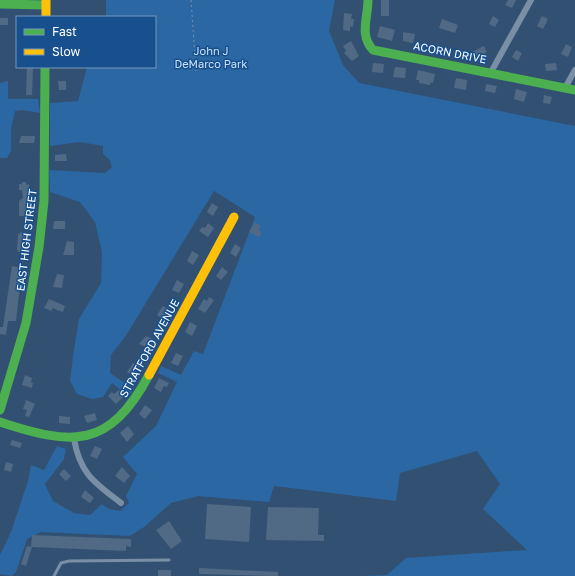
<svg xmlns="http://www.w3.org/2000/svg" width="575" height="576" font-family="'Golos Text',sans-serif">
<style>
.green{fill:#2a67a3}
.building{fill:#506984}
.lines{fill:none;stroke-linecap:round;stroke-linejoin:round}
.path{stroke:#798fa6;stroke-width:1;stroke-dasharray:2 3;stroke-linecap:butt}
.lane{stroke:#798fa6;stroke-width:3}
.street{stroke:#798fa6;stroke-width:6}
.fast{stroke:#4caf50;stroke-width:9}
.slow{stroke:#ffc107;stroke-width:9}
.labels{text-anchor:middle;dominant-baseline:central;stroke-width:3;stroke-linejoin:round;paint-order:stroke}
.park-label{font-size:11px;fill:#c8e1fb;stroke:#17508d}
.street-label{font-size:11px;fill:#fff;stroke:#17508d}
</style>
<rect width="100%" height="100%" fill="#325172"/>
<!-- green -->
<path class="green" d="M106 0H335L329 31 343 65 359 83 575 126V576H361L387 575 406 558 527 550 483 509 500 484 477 451 400 473 396 501 274 486 269 502 198 496 171 503 144 527 130 536 41 532 27 539 16 572 12 576 0 574V555L11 532 28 481 31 465 44 470 57 446 66 449 64 459 45 484 53 501 74 513 90 515 102 504 109 509 120 511 129 503 126 496 137 474 123 457 156 426 177 382 158 373 161 366 181 375 194 351 203 354 255 217 214 191 127 334 111 355 110 373 134 389 128 396 112 383 103 397 92 399 77 394 70 381 73 356 79 319 101 283 102 252 95 222 80 202 50 192 49 170 105 173 112 167 109 159 103 154V146L80 142 50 146V103L78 101 87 67H155V17H106Z
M8 81V99H38L40 113 23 110 15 111 11 129V151L7 158H0V83Z"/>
<!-- building -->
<path class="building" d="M381 0H389V16H381Z
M508 0H516L512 8 505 5Z
M344 13 352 14 351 19H354L353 27 350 26V31L343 30Z
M493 16 499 20 495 27 489 24Z
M542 16 548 19 543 29 537 26Z
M0 18H8V25H0Z
M442 19 458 25 455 33 439 28Z
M380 26 395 30 392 41 377 37Z
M403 32 415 34 413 43 403 41Z
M351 41 359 56 352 61 344 53 346 51 343 46Z
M566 44 572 47 568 57 561 54Z
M484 46 487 52 475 58 472 52Z
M516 50 522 53 518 61 512 57Z
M373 63 384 64 383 73 372 72Z
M556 63 557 70 546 71 545 64Z
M27 67H33L32 95H26Z
M395 67 406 68 405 78 393 77Z
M418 70 435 74 433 83 431 82 430 85 419 83V80H416Z
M456 78 467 80 466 90 454 88Z
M58 81H66V90H59Z
M486 84 497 86 495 93 485 91Z
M516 89 527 92 524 102 514 99Z
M544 95 552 97 550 104 543 103Z
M21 136H35L34 143H19Z
M66 154 67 161H55V155Z
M22 182H26V185L29 184 30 216H19V201L23 198 22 190H19V184H22Z
M212 203 218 207 213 216 207 212Z
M54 221H65V229H53Z
M255 222 261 226 258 230 262 232 259 237 249 232Z
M208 223 214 228 208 237 199 231 202 227 205 228Z
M22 232 28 234 26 253 18 252 17 249 18 234Z
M67 241 74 242V255H63Z
M235 244 241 248 236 257 230 253Z
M192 251 199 255 193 265 187 261Z
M12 266 22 268 16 321H8L6 335 0 334V327H3Z
M222 267 228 272 221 280 216 276Z
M57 274 64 275 62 288 53 287Z
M177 280 184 284 179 293 172 290Z
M209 297 214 300 205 313 198 309 204 299 207 301Z
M49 299 65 306 63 312 52 308V311L44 308Z
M163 306 169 310 163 319 157 315Z
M190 322 197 326 192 336 185 332Z
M146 336 153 339 148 348 139 344Z
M176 353 183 356 178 366 171 363Z
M133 363 139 367 133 376 127 372Z
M25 375 32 378 31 383H33L32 388 22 385Z
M159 378 169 383 167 387 164 386 161 392 154 388Z
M119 390 124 396 116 404 108 396 112 392 114 394Z
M26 400 35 404 29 417 25 416 27 410 23 409Z
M145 405 152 410 145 419 139 414Z
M95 413 97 420 87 423 84 416Z
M59 416 70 417V424L59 423Z
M128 426 134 434 127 442 120 433Z
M12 440 22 443 20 448 10 445Z
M95 446 102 449 97 459 90 456Z
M6 462 13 464 11 472 4 470Z
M122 467 130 476 124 483 115 476Z
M64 469 71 476 66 481 59 474Z
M85 490 94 498 90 503 81 497Z
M207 504 251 507 249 542 205 539Z
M268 507 319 508 318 535H324V541L266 540Z
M169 521 182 541 171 549 156 530Z
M32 535 131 539V547L126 546V551L32 547 26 566 21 564 27 546 31 547Z
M199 568 278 572V576L199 574Z
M158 570H171V576H158Z"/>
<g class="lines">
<!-- path -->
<path class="path" d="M191 0 196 71"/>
<!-- lane -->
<path class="lane" d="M54 576 61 563 69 561 169 560"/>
<!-- street -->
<path class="street" d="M491 72 531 0
M565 88 575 70
M74 439C80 474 95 483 121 503"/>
<!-- fast -->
<path class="fast" d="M368 0C368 18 359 35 373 50L575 90
M0 4 46 5
M0 410 26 323 39 247 44 201 45 67
M0 422C73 446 109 449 149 375"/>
<!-- slow -->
<path class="slow" d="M46 0V17
M149 375 234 217"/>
</g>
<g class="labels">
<!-- park labels -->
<g class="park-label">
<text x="211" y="50">John J<tspan x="211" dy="13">DeMarco Park</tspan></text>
</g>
<!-- street labels -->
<g class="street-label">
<text transform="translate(450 52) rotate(11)">ACORN DRIVE</text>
<text transform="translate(26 240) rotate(-83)">EAST HIGH STREET</text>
<text transform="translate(149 348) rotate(-61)">STRATFORD AVENUE</text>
</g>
</g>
<!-- legend -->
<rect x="16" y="16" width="140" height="52" fill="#17508d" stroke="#7496bb"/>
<rect x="24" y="29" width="20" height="6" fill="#4caf50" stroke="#7496bb"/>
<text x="52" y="36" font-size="12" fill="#ffffff">Fast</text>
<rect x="24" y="49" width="20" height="6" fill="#ffc107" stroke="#7496bb"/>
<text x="52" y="56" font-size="12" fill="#ffffff">Slow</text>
</svg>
